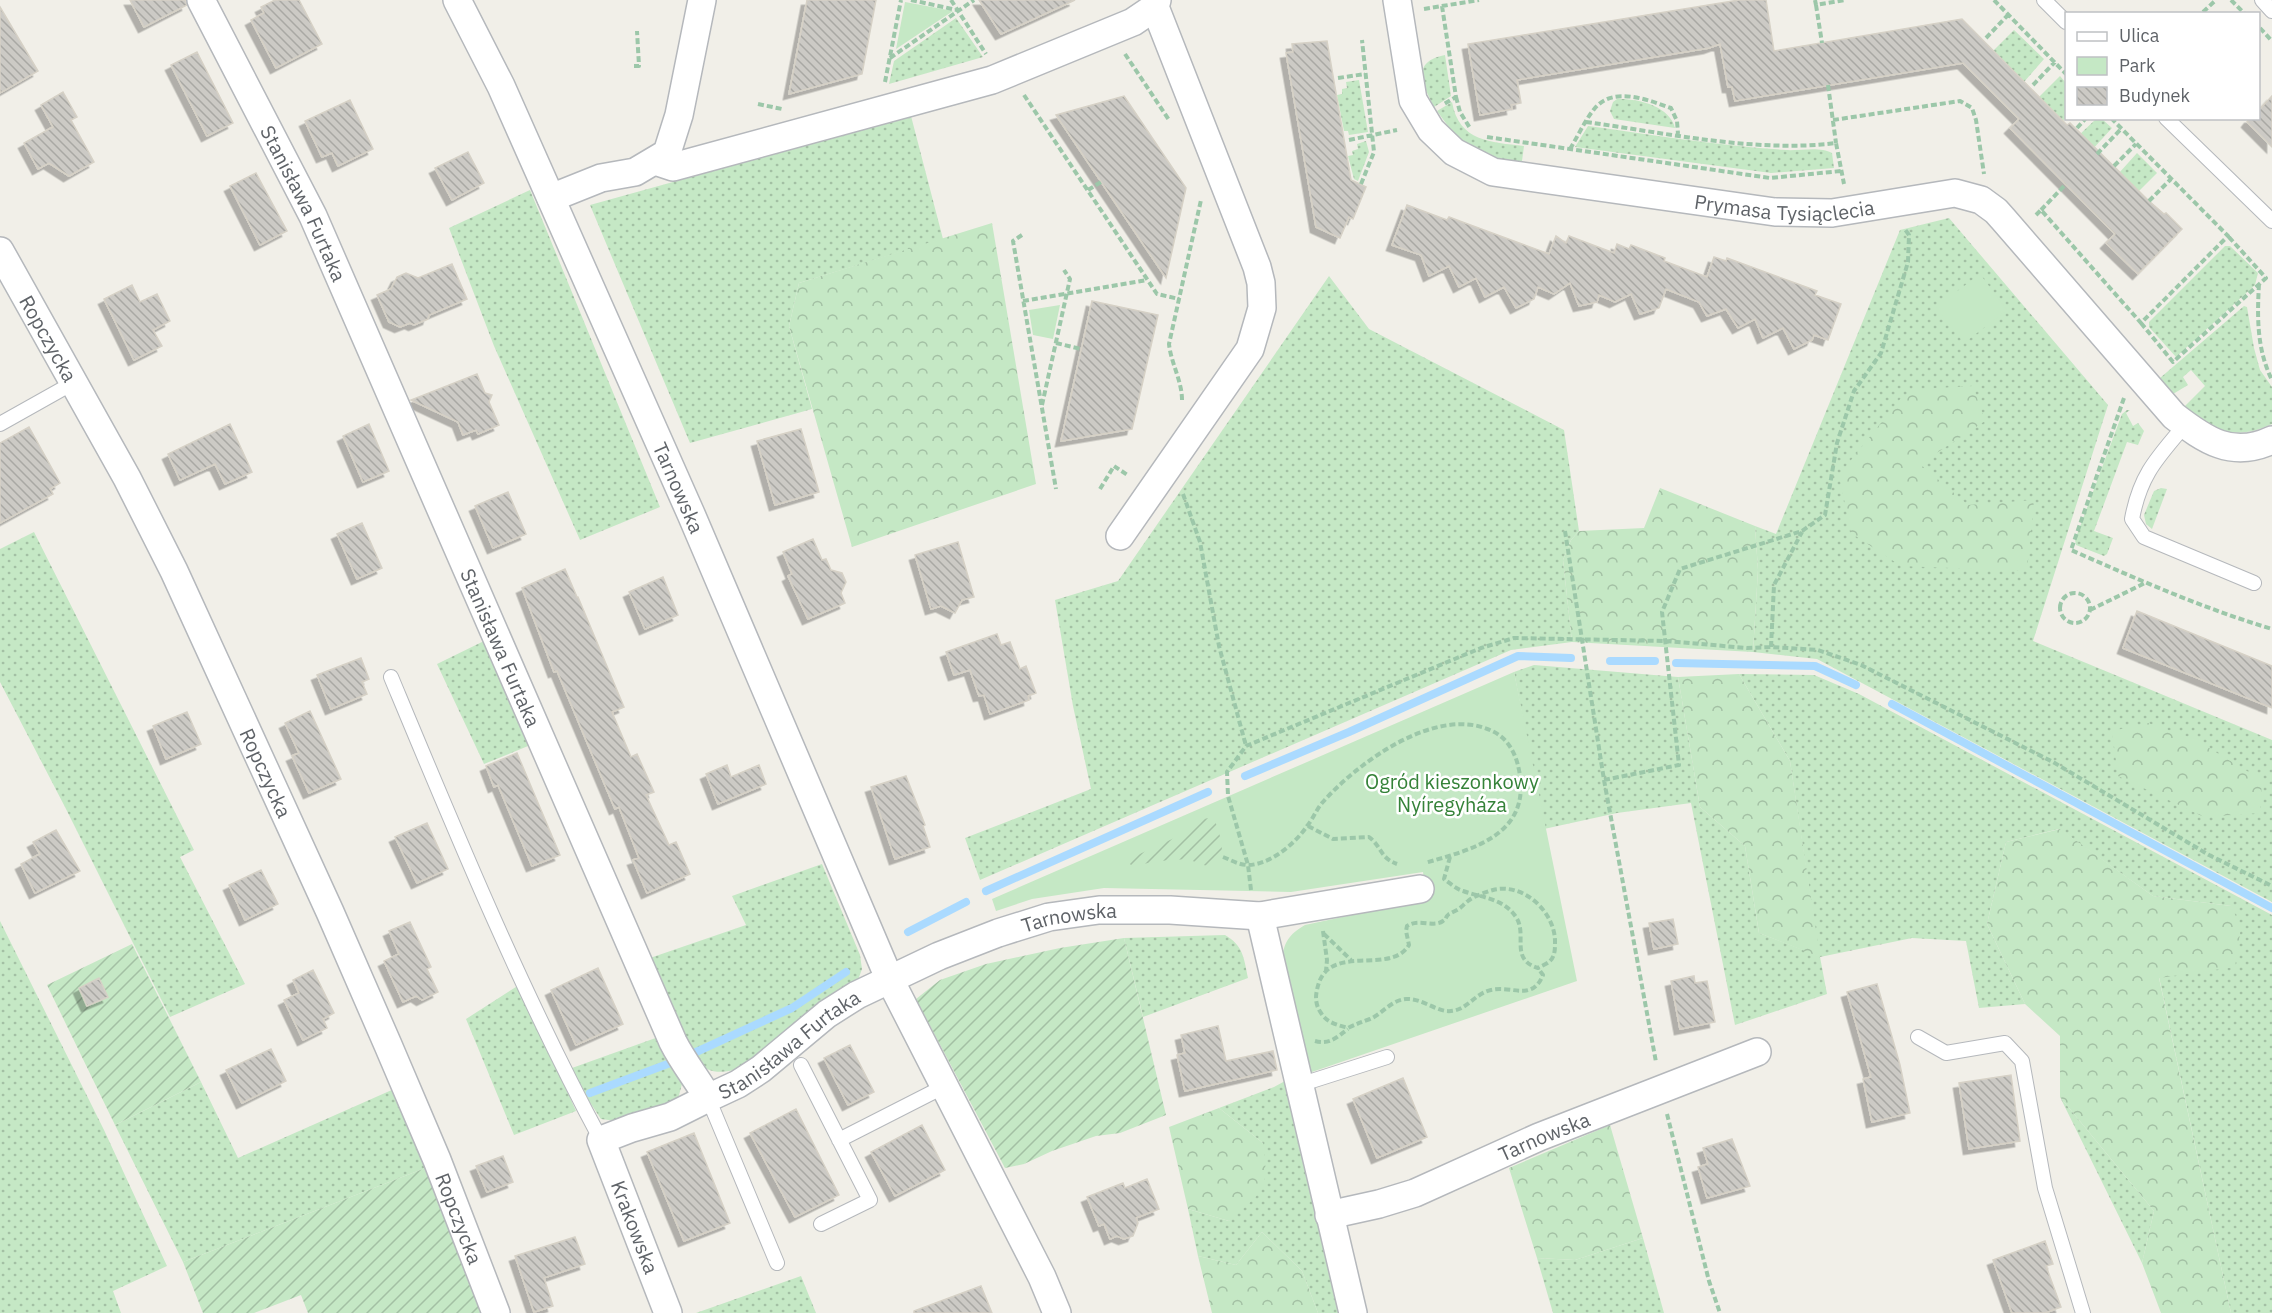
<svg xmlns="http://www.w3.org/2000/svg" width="2272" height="1313" font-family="'IBM Plex Sans',sans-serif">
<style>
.grass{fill:url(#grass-dots)}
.forest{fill:url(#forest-crowns)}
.park{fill:#c5e8c5}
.garden{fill:url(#garden-furrows)}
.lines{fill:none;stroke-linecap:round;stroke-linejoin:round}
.stream{stroke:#aadaff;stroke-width:8}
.building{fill:url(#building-back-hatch);stroke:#d6d1c6;stroke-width:1.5;filter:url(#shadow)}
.lane-casing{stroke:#b5b8bc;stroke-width:16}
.street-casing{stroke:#b5b8bc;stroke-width:30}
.path{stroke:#9cc7a9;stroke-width:4;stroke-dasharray:6 3;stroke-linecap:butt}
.lane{stroke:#fff;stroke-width:14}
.street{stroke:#fff;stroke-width:27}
.labels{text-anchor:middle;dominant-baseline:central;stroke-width:5;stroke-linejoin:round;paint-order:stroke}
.street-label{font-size:20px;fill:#5f6368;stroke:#fff}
.park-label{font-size:20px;fill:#348238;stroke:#fff}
</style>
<defs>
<pattern id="grass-dots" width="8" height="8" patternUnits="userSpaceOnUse" patternTransform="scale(1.5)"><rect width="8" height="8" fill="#c5e8c5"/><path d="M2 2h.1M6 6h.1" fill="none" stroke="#a3c0a4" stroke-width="1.8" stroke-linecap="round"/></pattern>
<pattern id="forest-crowns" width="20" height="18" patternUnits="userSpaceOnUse" patternTransform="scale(1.5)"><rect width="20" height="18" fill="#c5e8c5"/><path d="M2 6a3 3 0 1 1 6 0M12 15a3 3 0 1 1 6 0" fill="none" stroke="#a3c0a4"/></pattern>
<pattern id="garden-furrows" width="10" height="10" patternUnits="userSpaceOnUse" patternTransform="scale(1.5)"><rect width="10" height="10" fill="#c5e8c5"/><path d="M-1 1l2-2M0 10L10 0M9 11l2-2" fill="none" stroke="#a3c0a4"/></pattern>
<pattern id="building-back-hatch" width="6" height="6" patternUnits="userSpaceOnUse" patternTransform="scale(1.5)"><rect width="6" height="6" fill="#cccac5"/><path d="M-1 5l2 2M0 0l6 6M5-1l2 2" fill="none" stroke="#a9a8a4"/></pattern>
<filter id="shadow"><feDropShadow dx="-5.5" dy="5.5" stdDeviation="0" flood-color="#0004"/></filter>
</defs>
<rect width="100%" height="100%" fill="#f1efe8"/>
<!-- grass -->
<path class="grass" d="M956 18 983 57 889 84 894 61Z
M2014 30 2044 59 2024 82 1993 51Z
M1445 55 1451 96 1434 107C1422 83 1411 62 1445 55Z
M2060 76 2066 83V117L2063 121 2039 97Z
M1359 80 1368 132 1349 135 1348 131H1344L1337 95 1342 94V89L1347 88 1346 82Z
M1617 99C1637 98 1670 106 1675 128L1614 119 1610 111 1613 102Z
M1452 102C1459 142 1491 142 1524 146L1522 161 1517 165 1488 158 1456 137 1437 111Z
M911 116 943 239 799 283 789 326 812 409 690 443 590 205Z
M2096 119H2102L2112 128 2092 150 2078 136Z
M1588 126C1654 135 1720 146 1786 150 1799 151 1820 146 1832 153L1834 168 1771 173 1575 147Z
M1366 141 1369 152 1358 181 1354 179 1348 156 1353 155 1352 151 1358 149 1357 144Z
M2137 153 2157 173 2138 192 2119 173Z
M530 190 660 507 580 540 494 346 449 228Z
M1949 218 2108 405 2033 641 2272 740V902L1817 659 1753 652 1758 570 1755 526 1776 534 1900 230Z
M2225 246H2230L2258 273 2255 285 2176 357 2149 327V322Z
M1329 276 1369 329 1564 430 1579 531 1571 540 1563 560 1572 642 1511 650 980 880 965 838 1091 789 1073 706 1055 600 1118 581Z
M2244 306 2247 307 2254 348 2260 370 2272 387V424C2232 442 2216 430 2183 408L2205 386 2191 370 2183 377 2188 385 2173 394 2160 378Z
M2127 410H2130L2126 413 2133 426 2138 423 2144 431 2138 445 2127 442 2094 531 2113 538 2107 554 2104 556 2076 545 2075 540 2122 414Z
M2161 488 2167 489 2152 529 2146 524 2144 515 2154 491Z
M34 532 194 850 180 857 245 984 170 1017 65 807 0 682V549Z
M484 641 533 744 484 764 437 664Z
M1534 665 1678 677 1700 807 1745 846 1759 933 1819 956 1790 761 1739 674 1814 675 1859 694 2272 915V1313H2231L2159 977 2231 906 2153 896 2059 829 2006 842 1987 924 2025 1004 1979 1008 1966 941 1912 938 1820 957 1827 994 1735 1025 1691 803 1617 813 1544 829 1514 672Z
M822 864 860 955 862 969 858 980 741 1068C722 1074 709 1074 693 1060L650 958 746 925 732 896Z
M0 921 104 1130 167 1266 113 1291 121 1313H0Z
M1225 935C1243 945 1244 958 1248 978L1143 1017 1124 938Z
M519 985 576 1111 514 1135 466 1019Z
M664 1035 683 1080 678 1099 667 1107 616 1121 601 1119 589 1101 572 1068Z
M1285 1081 1343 1313H1318L1302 1271 1262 1232 1236 1265 1198 1256 1188 1209 1229 1221 1263 1143 1219 1108 1274 1087Z
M201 1082 238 1158 394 1089 428 1167 183 1262 115 1125Z
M2060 1097 2154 1211 2142 1263Z
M1643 1238 1664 1313H1553L1537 1258 1575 1260Z
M801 1276 816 1313H696Z"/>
<!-- forest -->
<path class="forest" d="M992 223 1036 484 852 547 789 326 799 283Z
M1973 386 1985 421 1920 464 1968 505 2034 500 2027 571 1901 566 1851 533 1839 475 1901 398 1919 389Z
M1660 488 1755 526 1758 570 1753 652 1572 642 1563 560 1571 540 1579 531 1644 528Z
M1739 674 1790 761 1820 957 1759 933 1745 846 1700 807 1678 677Z
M2148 723 2194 739 2262 780 2260 813 2204 817 2118 776 2112 731Z
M2060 829 2153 896 2231 906 2241 927 2235 967 2159 978 2231 1313H2161L2142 1263 2154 1211 2060 1097V1036L2025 1004 1987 924 2006 842Z
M1219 1108 1263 1143C1270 1191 1263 1191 1229 1221L1188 1209 1169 1127Z
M1610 1125 1643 1238 1575 1260 1537 1258 1509 1168Z
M1262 1232 1302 1271 1318 1313H1212L1198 1256 1236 1265Z"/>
<!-- park -->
<path class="park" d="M905 2 953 11 896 49Z
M1980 274 2007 310 1964 343 1936 307Z
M1060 305 1053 339 1033 335 1029 310Z
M1514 672 1577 981 1309 1073 1282 962C1283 943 1289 934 1305 925L1427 899 1423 872 1291 892 1104 888 1032 899 996 911 992 899Z"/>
<!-- garden -->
<path class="garden" d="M1209 818 1214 819C1219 829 1231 867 1210 866 1203 866 1195 861 1188 860 1171 858 1149 863 1132 866L1127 861 1131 858 1183 834 1203 819Z
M1124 938 1166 1115 1120 1133 1096 1136 1052 1151 1024 1164 1005 1168 916 999 940 980 986 964 1060 948Z
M132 944 201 1082 115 1125 47 985Z
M428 1167 484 1313H308L301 1295 254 1313H203L183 1262Z"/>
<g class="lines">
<!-- stream -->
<path class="stream" d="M1610 661H1655
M1676 663 1815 666 1856 685
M1892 704 2272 908
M1245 776 1349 732 1518 656 1571 658
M986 891 1208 792
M908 932 966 902
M694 1053 792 1008 846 972
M590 1093 673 1062"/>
</g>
<!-- building -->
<path class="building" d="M130 0H185L187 5 144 27Z
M275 0H299L322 44 276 68 251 20 264 13 261 7Z
M807 0H876L862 74 789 94Z
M979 0H1075L1001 34Z
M1739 0H1766L1774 51 1962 19 2067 125 2070 123 2149 201 2164 214 2166 213 2182 229 2138 274 2106 243 2115 234 2010 128 2019 119 1963 63 1735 101 1732 87H1728L1720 44 1709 48 1517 80 1521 103 1511 105 1512 109 1480 115 1468 44Z
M0 7 38 71 0 93Z
M1327 41 1351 180 1366 187 1353 219 1349 217 1340 238 1316 227 1286 53 1293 52 1292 44Z
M197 52 233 123 207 136 171 65Z
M63 92 77 117 71 120 94 162 69 176 49 163 38 169 24 143 53 127 41 105Z
M1124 96 1186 188 1166 278 1056 115Z
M2272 96V147L2247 122 2250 118H2259V110Z
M350 100 373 149 338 166 332 153 322 157 305 121Z
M468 152 484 183 452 200 435 168Z
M256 173 287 231 260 245 230 186Z
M1407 205 1447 220 1449 217 1465 223 1549 254 1556 236 1566 243 1569 236 1614 253 1617 244 1629 249 1631 245 1665 258 1664 261 1707 277 1714 257 1726 261 1727 258 1817 291 1815 295 1841 304 1828 340 1814 335 1812 340 1794 349 1783 328 1763 338 1755 319 1738 328 1726 309 1707 316 1699 302 1666 289 1659 308 1640 314 1631 294 1615 302 1599 295 1597 302 1579 306 1570 283 1554 294 1538 287 1534 299 1516 308 1504 287 1485 297 1476 278 1459 287 1449 266 1429 276 1421 255 1392 245Z
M452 264 467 299 429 315 428 319 414 325 410 323 400 327 389 322 377 295 391 289 397 277 406 273 418 278Z
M132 285 140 302 157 294 170 321 153 330 162 346 134 360 104 299Z
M1092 301 1158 315 1132 429 1061 441Z
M477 374 485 393 492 395 489 402 499 425 478 434 476 430 463 435 458 422 411 400Z
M230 424 252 472 225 484 215 464 180 480 168 454Z
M369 424 389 471 363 482 343 436Z
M29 427 60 483 50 489 53 494 0 523V443Z
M801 429 819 492 775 505 757 441Z
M508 492 526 534 493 548 475 506Z
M362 523 382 568 357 579 337 534Z
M813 539 822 560 826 559 831 570 842 573 846 582 841 593 845 603 808 619 788 576 792 574 783 552Z
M958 542 974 597 962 600 955 613 941 606 931 609 915 555Z
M565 569 577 597H578L624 707 612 712 631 757 637 754 654 792 646 795 669 845 676 842 690 874 647 893 633 860 639 858 619 807 615 809 557 671 554 672 522 588Z
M663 577 678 615 645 629 629 592Z
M2137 611 2272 666V708L2123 648Z
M997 634 1001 645 1010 642 1020 669 1026 666 1036 693 1028 696 1029 700 990 714 984 695 979 696 970 670 954 675 946 652Z
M361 658 369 679 362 682 367 694 331 709 317 675Z
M310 711 341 779 309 793 292 756 299 753 285 723Z
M187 712 201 744 166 759 153 726Z
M517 753 560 855 532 866 498 785 494 787 486 766Z
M727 765 731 777 759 765 766 784 718 804 706 774Z
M906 776 925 825 923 826 930 847 895 859 871 787Z
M427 823 448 869 417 883 395 837Z
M56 830 80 871 35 893 21 864 40 854 33 842Z
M261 870 278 904 245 920 229 885Z
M1673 919 1678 944 1654 949 1649 923Z
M410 922 431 967 427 969 438 992 422 1000 416 996 403 1002 384 961 399 954 389 931Z
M598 968 623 1024 576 1045 551 990Z
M313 970 334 1013 323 1019 327 1028 303 1040 284 1000 299 993 293 980Z
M1694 976 1695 983 1707 981 1715 1022 1680 1029 1671 981Z
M99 978 108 997 87 1006 79 988Z
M1877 984 1900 1065 1910 1113 1872 1122 1863 1079 1871 1077 1847 992Z
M1218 1026 1226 1061 1273 1051 1277 1070 1185 1091 1177 1055 1185 1053 1181 1035Z
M850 1045 874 1092 848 1105 824 1058Z
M271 1049 286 1081 242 1103 226 1070Z
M2011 1075 2020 1141 1969 1149 1959 1083Z
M1403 1078 1427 1137 1377 1158 1353 1099Z
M796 1109 839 1195 795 1217 750 1133Z
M922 1125 945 1170 895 1196 871 1152Z
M694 1133 730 1223 684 1241 647 1152Z
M1732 1139 1750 1186 1707 1198 1698 1167 1708 1164 1703 1148Z
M503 1156 513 1182 487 1192 476 1166Z
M1147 1179 1159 1209 1136 1218 1138 1223 1133 1236 1124 1239 1117 1236 1110 1239 1104 1224 1099 1226 1087 1197 1123 1183 1125 1188Z
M575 1237 585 1264 544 1278 553 1306 534 1312 515 1256Z
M2045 1241 2053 1264 2046 1266 2061 1307 2045 1313H2012L1993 1260Z
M981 1286 992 1313H914V1311Z"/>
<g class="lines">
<!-- lane casing -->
<g class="lane-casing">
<path id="lane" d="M2044 0 2066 22
M2262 0 2272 11
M2166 118 2272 221
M0 424 73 383
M2185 425C2157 458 2140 475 2132 519L2144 537 2254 583
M391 677C456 833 521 991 601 1140
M1918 1037 1946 1053 2005 1043 2022 1061 2045 1188 2083 1313
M801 1065 870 1200 821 1224
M1299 1085 1387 1057
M708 1098 777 1263
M839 1140 945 1086"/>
</g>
<!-- street casing -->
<g class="street-casing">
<g id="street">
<path id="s1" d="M201 0 313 216 673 1042C683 1062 697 1079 708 1098L738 1084 761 1069 827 1014 857 995 939 956 998 933 1049 917 1099 910H1170L1260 916 1420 889"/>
<path id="s2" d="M457 0 501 86 691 514 889 978 1042 1277 1057 1313"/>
<path id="s3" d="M1397 0 1413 100 1431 130 1454 152 1493 172 1775 212 1832 213 1955 193 1981 200 1996 211 2004 220 2174 416C2205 440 2232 459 2272 440"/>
<path d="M655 161 673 167 992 80 1133 22 1155 7"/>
<path d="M551 198 601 178 635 172 667 153 679 115 702 0"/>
<path id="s4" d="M0 251 127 478 174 571 330 912 388 1045 437 1160 496 1313"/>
<path d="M1120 536 1250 349 1262 308 1261 283 1257 267 1155 7 1157 0"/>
<path d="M1260 916 1353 1313"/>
<path id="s5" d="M1329 1215 1379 1204 1415 1193 1539 1137 1757 1052"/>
<path d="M668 1313 601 1140 632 1128 670 1117 708 1098"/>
</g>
</g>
<!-- path -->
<path class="path" d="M911 0 957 10
M951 0 986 54
M1815 0 1816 5 1845 0
M1994 0 2066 74
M2231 0 2244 13
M1816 5 1822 43
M1442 6 1456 97 1444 104
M1424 9 1479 0
M2203 12 2216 0
M2260 28 2272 41
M1986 38 2008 15
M1125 54 1169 120
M890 58 974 0
M634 66H639L637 31
M1338 78 1365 74
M885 82 901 0
M1828 85 1836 143
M2033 85 2055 62
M1024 95 1157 294 1179 299
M1456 97 1460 112 1470 128
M758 104 782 109
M1833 120 1960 101 1972 108 1976 120 1984 174
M1586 122C1667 133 1756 153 1836 143L1844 184
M2077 128 2086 118
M1487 137 1770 178 1841 171
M1349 140 1397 130
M1570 149C1578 136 1585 120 1595 108 1614 86 1648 100 1671 108L1677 121 1678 134
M2097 154 2121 129
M2114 166 2136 144
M1361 184 1374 152 1362 40
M1088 190 1101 182
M2149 201 2171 179
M2041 210 2066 184
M2036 215 2041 210 2141 323 2228 236 2111 118
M1022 235 1013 241 1056 489
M2259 284C2257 318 2257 350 2272 380
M1023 301 1147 280
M2141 323 2173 362 2266 278 2228 236
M1056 343 1081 349
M2124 398 2071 550C2137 579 2202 608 2272 629
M1182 400C1182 381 1171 363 1169 344L1201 200
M1042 405 1070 279 1064 270
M1100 489 1114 466 1129 476
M1183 494 1200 542 1219 646 1246 746
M1565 531 1604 780 1656 1062
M2060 608a15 15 0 1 1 30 0a15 15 0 1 1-30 0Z
M2090 610 2145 583
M1771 647 1774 585 1802 532
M1604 780 1679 765 1662 612 1680 569 1802 531 1825 515 1837 443 1854 391 1881 353 1908 262 1909 235 1904 228
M1308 826 1333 839 1369 837C1382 847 1380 858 1397 864
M1223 857C1231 860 1239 865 1248 865 1270 865 1296 843 1307 826 1313 819 1316 810 1322 803 1357 763 1437 704 1492 731 1508 738 1516 754 1519 770 1532 835 1473 849 1425 863
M1450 857 1444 879C1450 883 1456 889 1463 891 1483 898 1503 898 1516 917 1528 935 1509 959 1538 968 1541 966 1547 964 1550 961 1555 956 1555 949 1555 943 1556 913 1524 882 1493 890 1486 892 1474 896 1468 901 1464 904 1461 908 1457 910 1455 911 1451 913 1449 914 1445 917 1447 919 1443 921 1433 928 1419 918 1407 926L1406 931 1409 945C1390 977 1326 940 1317 990 1315 998 1316 1006 1321 1013 1327 1023 1338 1025 1348 1028 1356 1024 1362 1022 1370 1019 1382 1014 1391 1000 1406 999 1420 998 1433 1009 1446 1011 1466 1013 1473 994 1491 990 1512 985 1532 1002 1543 975L1538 968
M1251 890 1248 865 1228 796 1227 772 1246 746 1481 648 1514 638 1666 641 1747 648 1771 647 1818 650 1861 665 2053 762 2209 855 2272 886
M1323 931 1327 960 1326 971
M1324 934 1351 960
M1315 1041C1330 1045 1337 1037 1348 1029
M1667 1114 1709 1281 1720 1313"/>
<!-- lane -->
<use href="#lane" class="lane"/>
<!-- street -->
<use href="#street" class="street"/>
</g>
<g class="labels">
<!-- street labels -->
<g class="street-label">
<text stroke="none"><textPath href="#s3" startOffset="506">Prymasa Tysiąclecia</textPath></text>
<text stroke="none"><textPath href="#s1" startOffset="228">Stanisława Furtaka</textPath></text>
<text stroke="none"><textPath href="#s4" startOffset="100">Ropczycka</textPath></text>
<text stroke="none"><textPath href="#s2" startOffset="536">Tarnowska</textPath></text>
<text stroke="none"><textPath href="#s1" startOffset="714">Stanisława Furtaka</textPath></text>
<text stroke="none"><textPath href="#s4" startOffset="586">Ropczycka</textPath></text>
<text stroke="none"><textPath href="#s1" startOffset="1620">Tarnowska</textPath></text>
<text stroke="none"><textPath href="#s1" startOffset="1308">Stanisława Furtaka</textPath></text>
<text stroke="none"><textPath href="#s5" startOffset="230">Tarnowska</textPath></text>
<text stroke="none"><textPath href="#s4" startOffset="1072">Ropczycka</textPath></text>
<text transform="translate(635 1227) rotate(69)">Krakowska</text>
</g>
<!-- park labels -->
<g class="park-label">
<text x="1452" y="781">Ogród kieszonkowy<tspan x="1452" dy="23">Nyíregyháza</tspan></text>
</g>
</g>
<!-- legend -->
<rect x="2065" y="12" width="195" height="108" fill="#ffffff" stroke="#bfc1c3" stroke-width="1.5"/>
<rect x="2077" y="32" width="30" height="9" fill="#ffffff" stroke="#bfc1c3" stroke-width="1.5"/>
<text x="2119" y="42" font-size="18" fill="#5f6368">Ulica</text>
<rect x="2077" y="57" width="30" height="18" fill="#c5e8c5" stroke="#bfc1c3" stroke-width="1.5"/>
<text x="2119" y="72" font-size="18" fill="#5f6368">Park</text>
<rect x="2077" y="87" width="30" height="18" fill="url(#building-back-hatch)" stroke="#bfc1c3" stroke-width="1.5"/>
<text x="2119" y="102" font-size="18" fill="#5f6368">Budynek</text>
</svg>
